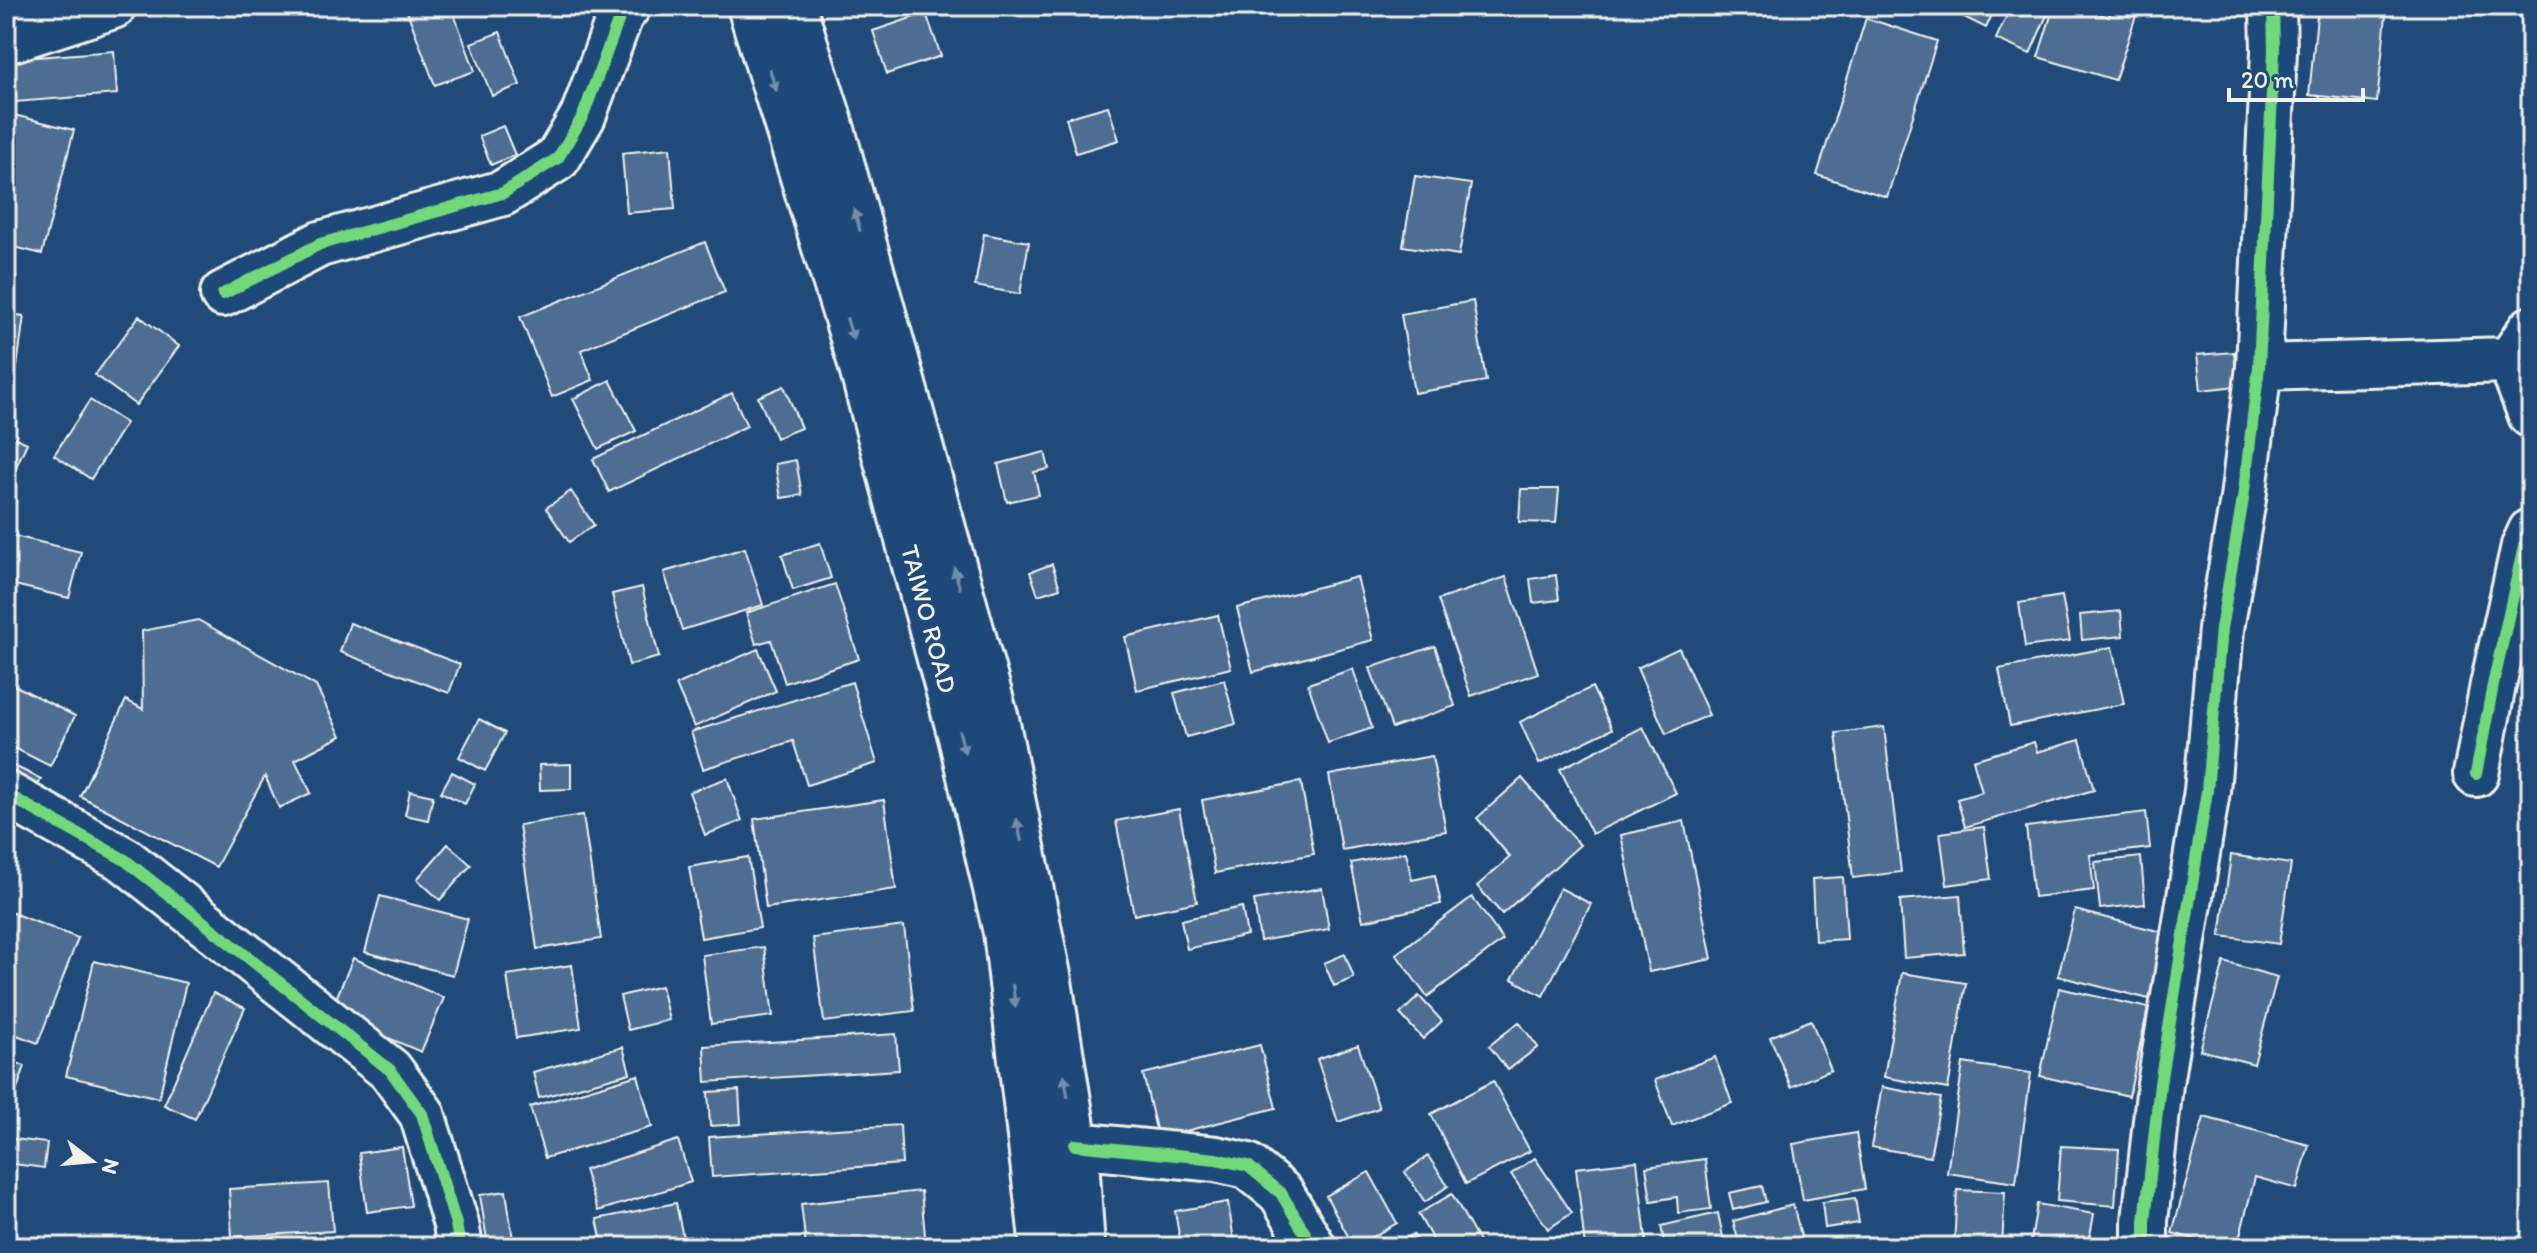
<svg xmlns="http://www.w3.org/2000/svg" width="2537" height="1253" font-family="Itim,sans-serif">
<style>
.building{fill:#4d6e92;stroke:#f4f1e8;stroke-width:2}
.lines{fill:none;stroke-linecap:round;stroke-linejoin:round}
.minor-casing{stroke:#f4f1e8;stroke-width:50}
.primary-casing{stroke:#f4f1e8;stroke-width:50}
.minor{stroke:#1f4a7a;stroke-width:44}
.primary{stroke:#1f4a7a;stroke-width:44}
.cycleway-casing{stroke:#1f4a7a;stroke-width:17}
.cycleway{stroke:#71d979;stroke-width:12}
.oneway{fill:#748da6}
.labels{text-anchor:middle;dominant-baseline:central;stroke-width:6;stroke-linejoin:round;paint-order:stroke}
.street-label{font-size:26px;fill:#f4f1e8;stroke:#1f4a7a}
</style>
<rect width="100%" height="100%" fill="#1f4a7a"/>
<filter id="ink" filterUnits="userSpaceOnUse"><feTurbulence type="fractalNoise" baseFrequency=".0125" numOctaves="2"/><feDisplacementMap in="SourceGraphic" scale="16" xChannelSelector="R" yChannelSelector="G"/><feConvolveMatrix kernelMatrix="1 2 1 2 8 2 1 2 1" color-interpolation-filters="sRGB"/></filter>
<g filter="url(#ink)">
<!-- building -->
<path class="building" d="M405 6H451L475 71 435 85Z
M1947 6H1996L1986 28 1946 8Z
M2011 6H2051L2030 54 1996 39Z
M2054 6H2075L2109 17 2112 6H2139L2115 80 2038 57Z
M2318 6H2387L2377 102 2309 95Z
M926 13 941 56 887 74 873 31Z
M1866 18 1937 41 1887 197 1817 175Z
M500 32 520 85 492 96 471 43Z
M114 51 117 94 15 102 12 59Z
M1108 106 1119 140 1076 153 1066 118Z
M6 113 74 130 42 254 6 245Z
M503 126 515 155 491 165 479 136Z
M670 148 675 209 627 213 622 153Z
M1415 176 1471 184 1459 255 1403 246Z
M984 234 1029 242 1020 294 975 286Z
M705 242 725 292 581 350 593 380 552 397 520 317Z
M1473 301 1486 381 1414 393 1401 314Z
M6 314 24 316 15 381 6 380Z
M139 316 179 346 136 405 95 375Z
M2234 352 2237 386 2201 390 2197 355Z
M610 380 636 431 598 449 573 399Z
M784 386 801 428 776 438 758 397Z
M732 393 747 426 609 492 593 459Z
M90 400 126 423 91 479 54 455Z
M6 433 27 443 15 469 6 466Z
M1045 452 1049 469 1034 472 1039 495 1007 502 998 464Z
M796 460 802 495 781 498 775 464Z
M1521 489H1559L1556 523 1519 522Z
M571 491 594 525 569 542 546 508Z
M6 534 81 552 69 598 6 583Z
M820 543 831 578 793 590 782 555Z
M745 548 763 605 682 630 664 572Z
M1052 564 1060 588 1038 595 1030 572Z
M1556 575 1559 600 1533 603 1530 579Z
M1357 577 1373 640 1253 672 1237 608Z
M1506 577 1538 673 1471 696 1438 600Z
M835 584 859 659 785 683 771 640 756 644 746 613Z
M642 587 659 657 629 665 612 594Z
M2062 596 2070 641 2025 647 2019 603Z
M2121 611 2123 636 2082 640 2080 615Z
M1218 615 1231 668 1137 690 1125 637Z
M198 620 316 686 341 736 295 760 311 793 279 808 265 776 216 867 80 796 126 700 143 709 142 631Z
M350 623 460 664 449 693 340 652Z
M1435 646 1455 706 1392 728 1370 668Z
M2112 647 2124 704 2010 726 1999 669Z
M1679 648 1709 715 1666 734 1637 668Z
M758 649 776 691 694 727 676 685Z
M1353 669 1372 728 1328 743 1308 684Z
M1224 680 1236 724 1186 737 1174 693Z
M6 681 75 716 50 766 6 744Z
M852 682 877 763 807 785 793 741 703 769 691 732Z
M1592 687 1612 729 1539 764 1520 722Z
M479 719 505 733 485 771 459 757Z
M1643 727 1676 793 1592 834 1560 769Z
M1884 727 1901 872 1853 878 1836 733Z
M2080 740 2094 790 1965 827 1957 799 1982 792 1973 760 2034 742 2037 752Z
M1432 756 1446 831 1342 850 1329 775Z
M6 762 41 779 31 800 6 788Z
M571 764V789L540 790 539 765Z
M452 772 475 784 465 804 441 792Z
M727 778 742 821 705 835 689 792Z
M1522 778 1580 845 1502 914 1477 886 1510 857 1477 818Z
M1301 782 1314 854 1215 873 1202 800Z
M410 791 433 796 428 820 405 815Z
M884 800 896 889 766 908 754 819Z
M1179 809 1197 902 1134 915 1116 821Z
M2146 812 2150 848 2090 855 2094 890 2034 897 2026 827Z
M583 815 601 939 537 949 519 825Z
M1684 821 1712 959 1649 972 1621 835Z
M1984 827 1991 879 1947 885 1940 833Z
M448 844 471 865 440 900 417 879Z
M1406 852 1412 880 1435 875 1441 904 1363 921 1351 863Z
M2231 855 2291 864 2279 944 2220 936Z
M748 857 760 928 701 938 689 867Z
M2141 857 2145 904 2100 909 2095 862Z
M1843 877 1847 939 1815 941 1812 879Z
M1322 888 1329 929 1260 941 1254 900Z
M1560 888 1591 904 1543 996 1512 979Z
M1960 895 1964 953 1904 958 1900 900Z
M380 896 468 919 453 975 365 952Z
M1472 897 1503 940 1427 997 1396 954Z
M1242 907 1247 935 1187 949 1181 920Z
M2075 910 2166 933 2149 999 2058 976Z
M10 912 78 938 38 1043 6 1031V922Z
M904 926 914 1011 824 1022 813 938Z
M764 947 773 1016 711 1024 702 955Z
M1345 954 1354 978 1334 986 1324 963Z
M353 958 444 998 421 1052 330 1013Z
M94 961 186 983 159 1098 66 1076Z
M2224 962 2277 977 2254 1064 2200 1050Z
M572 965 581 1028 516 1038 507 975Z
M1902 973 1966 983 1948 1089 1884 1077Z
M661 986 669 1020 628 1030 620 996Z
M2059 988 2148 1008 2129 1096 2040 1076Z
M213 993 245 1008 195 1119 164 1105Z
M1419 996 1442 1021 1423 1039 1400 1014Z
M1811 1020 1831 1070 1791 1087 1770 1037Z
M1519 1022 1538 1047 1508 1070 1489 1046Z
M896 1034 899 1070 706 1082 704 1046Z
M1260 1045 1276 1108 1158 1138 1143 1074Z
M1358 1045 1379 1108 1338 1122 1317 1059Z
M623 1047 630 1073 539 1098 533 1072Z
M1715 1057 1732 1103 1672 1126 1655 1080Z
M6 1059 25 1066 11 1106 6 1105Z
M1963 1063 2031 1073 2016 1183 1947 1173Z
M638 1075 652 1127 545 1158 530 1107Z
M1493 1081 1530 1151 1466 1184 1431 1114Z
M1882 1087 1941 1098 1930 1157 1871 1147Z
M739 1090 741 1124 710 1126 708 1092Z
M2204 1117 2309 1145 2297 1189 2255 1177 2237 1247H2223L2172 1233Z
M900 1125 902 1164 712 1177 709 1137Z
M1856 1133 1865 1189 1803 1200 1793 1144Z
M6 1138 47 1143 44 1168 6 1163Z
M678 1140 691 1182 598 1211 584 1170Z
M2061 1146 2119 1149 2115 1206 2057 1201Z
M402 1147 411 1206 367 1212 359 1153Z
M1428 1156 1448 1186 1425 1202 1405 1172Z
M1535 1158 1572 1213 1548 1229 1511 1174Z
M1705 1159 1711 1209 1678 1213 1677 1197 1651 1201 1646 1167Z
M1637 1161 1647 1247H1585L1576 1168Z
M1369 1172 1397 1223 1354 1247 1326 1196Z
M329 1183 333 1231 232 1237 229 1189Z
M1762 1186 1766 1202 1733 1210 1729 1193Z
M1957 1190 2005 1192 2002 1247H1954Z
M506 1191 514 1247H488L480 1195Z
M921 1191 926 1247H806L801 1204Z
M1452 1194 1482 1247H1437L1418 1214Z
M1855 1198 1859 1223 1825 1228 1822 1202Z
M6 1201 15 1202 11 1241H6Z
M1228 1202 1235 1247H1181L1175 1211Z
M676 1203 684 1243 665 1247H603L597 1219Z
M2037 1204 2094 1214 2088 1247H2030Z
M1793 1205 1804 1247H1740L1733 1221Z
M1718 1213 1725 1247H1665L1661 1226Z
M1413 1234 1423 1247H1395Z"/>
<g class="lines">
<!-- minor casing -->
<g class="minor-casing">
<path id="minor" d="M6 41 113 6
M223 294 320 244 503 193 558 158 583 116 620 16 628 6
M2510 360 2531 415
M2259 367 2510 360 2531 329
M2476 774 2493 685 2524 546 2531 531
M6 794 125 860 390 1070 422 1114 456 1224 460 1247
M1075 1145 1216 1159 1248 1166 1281 1193 1313 1247
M2145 1247V1221L2160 1084 2207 791 2221 629 2243 499 2259 367 2274 51 2273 6"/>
</g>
<!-- primary casing -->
<g class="primary-casing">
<path id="primary" d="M750 6 859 357 961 737 1006 932 1043 1247
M793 6 829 119 996 719 1048 975 1075 1145 1082 1247"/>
</g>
<!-- minor -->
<use href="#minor" class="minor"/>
<!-- primary -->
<use href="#primary" class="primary"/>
<!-- cycleway casing -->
<g class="cycleway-casing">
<path id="cycleway" d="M223 294 320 244 503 193 558 158 583 116 620 16 628 6
M2476 774 2493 685 2524 546 2531 531
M6 794 125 860 390 1070 422 1114 456 1224 460 1247
M1075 1145 1216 1159 1248 1166 1281 1193 1313 1247
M2145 1247V1221L2160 1084 2207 791 2221 629 2243 499 2259 367 2274 51 2273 6"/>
</g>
<!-- cycleway -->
<use href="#cycleway" class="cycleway"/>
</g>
<!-- one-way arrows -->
<defs><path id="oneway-solid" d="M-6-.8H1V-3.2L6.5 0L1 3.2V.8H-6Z" transform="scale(2)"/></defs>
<g class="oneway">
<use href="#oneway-solid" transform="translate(773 80) rotate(73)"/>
<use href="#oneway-solid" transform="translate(857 220) rotate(-106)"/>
<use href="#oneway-solid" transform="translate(850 329) rotate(73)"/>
<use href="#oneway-solid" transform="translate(957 578) rotate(-105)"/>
<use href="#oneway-solid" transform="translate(962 742) rotate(76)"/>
<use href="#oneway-solid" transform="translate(1019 830) rotate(-102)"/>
<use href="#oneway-solid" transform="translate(1014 996) rotate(83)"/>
<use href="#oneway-solid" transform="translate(1066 1086) rotate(-99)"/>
</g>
</g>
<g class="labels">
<!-- street labels -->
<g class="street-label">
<text transform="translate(929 619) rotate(75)">TAIWO ROAD</text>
</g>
</g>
<!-- margin -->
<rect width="2537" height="1253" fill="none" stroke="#1f4a7a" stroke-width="32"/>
<rect x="16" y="16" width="2505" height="1221" fill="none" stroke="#f4f1e8" stroke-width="3" filter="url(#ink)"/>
<!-- north arrow -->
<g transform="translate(92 1161) rotate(106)" stroke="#1f4a7a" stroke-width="6" paint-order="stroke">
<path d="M0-6L14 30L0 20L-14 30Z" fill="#f4f1e8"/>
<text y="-12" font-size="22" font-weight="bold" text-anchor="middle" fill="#f4f1e8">N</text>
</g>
<!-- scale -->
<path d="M2229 88v12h134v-12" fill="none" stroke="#f4f1e8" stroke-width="4"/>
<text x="2241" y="88" font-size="24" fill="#f4f1e8" stroke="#1f4a7a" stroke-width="6" paint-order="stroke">20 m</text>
</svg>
